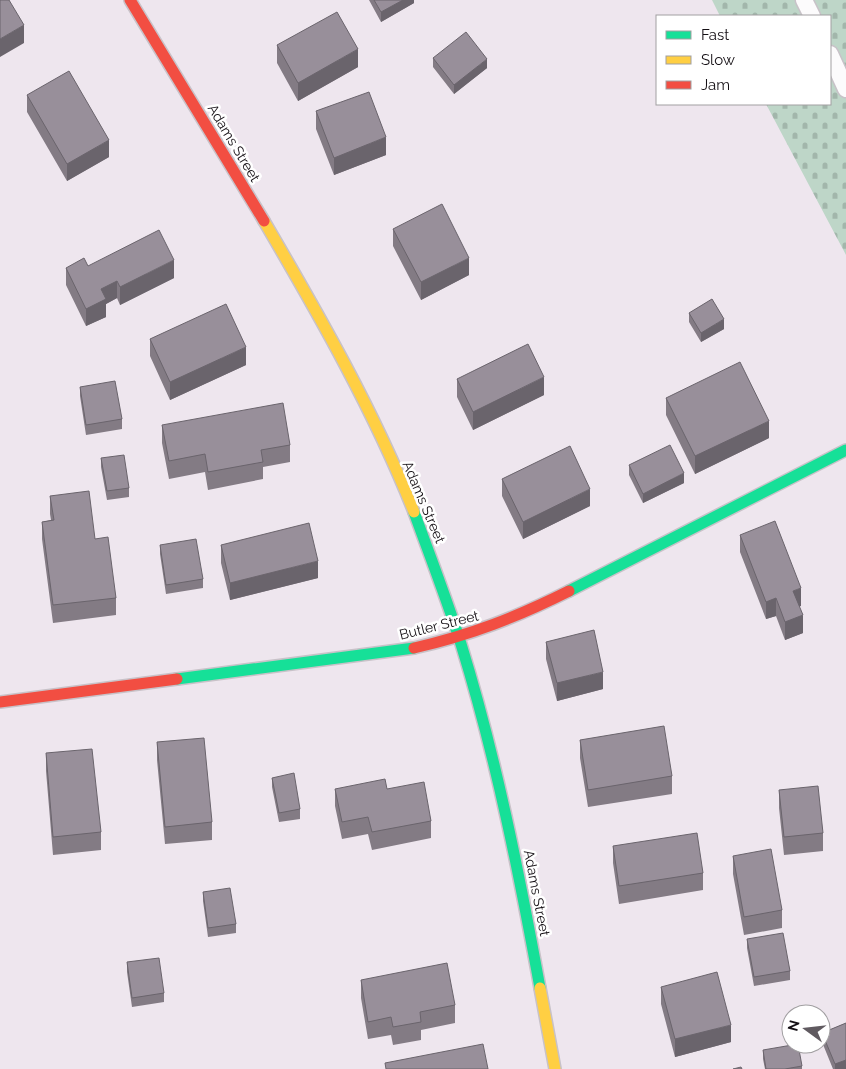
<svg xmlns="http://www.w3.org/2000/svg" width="846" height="1069" font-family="Raleway,sans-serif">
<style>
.cemetery{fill:url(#cemetery-stones)}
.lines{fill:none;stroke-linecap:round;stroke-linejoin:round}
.lane-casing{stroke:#c8c2c8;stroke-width:19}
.fast-casing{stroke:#c8c2c8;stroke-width:14}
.slow-casing{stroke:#c8c2c8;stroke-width:14}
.jam-casing{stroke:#c8c2c8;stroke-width:14}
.lane{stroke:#fcfbfc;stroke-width:16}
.fast{stroke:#16e098;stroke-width:11}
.slow{stroke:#ffcf43;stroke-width:11}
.jam{stroke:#f24e42;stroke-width:11}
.wall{fill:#837b84}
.shaded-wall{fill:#6a646c}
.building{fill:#988f9a;stroke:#6a646c}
.labels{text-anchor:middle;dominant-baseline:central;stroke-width:5;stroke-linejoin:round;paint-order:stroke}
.street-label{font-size:14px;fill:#140f14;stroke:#fff}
</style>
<defs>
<pattern id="cemetery-stones" width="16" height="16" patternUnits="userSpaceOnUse" patternTransform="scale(1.25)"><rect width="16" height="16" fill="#bed6c8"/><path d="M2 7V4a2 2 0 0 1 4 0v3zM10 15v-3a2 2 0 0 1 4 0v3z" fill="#a2b6ab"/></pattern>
</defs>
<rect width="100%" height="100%" fill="#eee6ee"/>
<!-- cemetery -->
<path class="cemetery" d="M712 0H846V255L766 104H830V16H720Z"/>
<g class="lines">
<!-- lane casing -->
<g class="lane-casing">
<path id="lane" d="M804 0 812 16
M830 54 846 89"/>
</g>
<!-- fast casing -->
<g class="fast-casing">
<path id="fast" d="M414 512C430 556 447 600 461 644 496 757 519 873 540 988
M569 591 846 450
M177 679 414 648"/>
</g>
<!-- slow casing -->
<g class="slow-casing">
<path id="slow" d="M264 221C319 315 374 411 414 512
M540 988 555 1069"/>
</g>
<!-- jam casing -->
<g class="jam-casing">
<path id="jam" d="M130 0 264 221
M414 648C471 635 517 617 569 591
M0 702 177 679"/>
</g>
<!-- lane -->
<use href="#lane" class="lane"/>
<!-- fast -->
<use href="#fast" class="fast"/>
<!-- slow -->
<use href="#slow" class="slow"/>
<!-- jam -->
<use href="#jam" class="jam"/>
</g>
<!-- wall -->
<path class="wall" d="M369 0H414V3L381 22Z
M277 45 358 67 298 101 277 63Z
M433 58 487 68 454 94 433 67Z
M27 95 109 157 67 181 27 112Z
M316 111 386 155 334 175 316 129Z
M393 229 469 275 421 300 393 246Z
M88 266 174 278 120 305 117 298 106 304V317L86 326 66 285V268Z
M689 313 724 329 701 342 689 322Z
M150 339 246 365 170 400 150 356Z
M457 379 544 395 473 430 457 397Z
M80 387 122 419V429L86 435 80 396Z
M666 398 769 438 695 474 666 415Z
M162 425 290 445V462L263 467V479L208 490 205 472 169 479 162 443Z
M101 458 129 488V497L107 500 101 467Z
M629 465 684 483 643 503 629 475Z
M502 479 590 506 523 539 502 496Z
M50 496 95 539 116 598V615L53 623 42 539V522L51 520 50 514Z
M740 535 801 606H799L803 633 785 640 776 616 766 619 740 552Z
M160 545 203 579V588L166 594 160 554Z
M221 545 318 578 230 600 221 563Z
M546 642 603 689 557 701 546 659Z
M580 740 672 776V794L588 807 580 758Z
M157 742 212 822V840L165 844 157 760Z
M46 753 101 832V850L53 855 46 771Z
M272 778 300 809V819L279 822 272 787Z
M335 789H387L431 821V838L372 850 368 834 342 839 335 806Z
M779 790 823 833V851L784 855 779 808Z
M613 846 703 873V890L619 904 613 863Z
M733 856 782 910V928L744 935 733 874Z
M203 892 236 924V933L208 937 203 901Z
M747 939 790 971V980L754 986 747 948Z
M127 962 164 993V1002L132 1007 127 972Z
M361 980 455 1005V1023L421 1030V1040L393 1045 391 1035 368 1039 361 998Z
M661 987 731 1042 675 1057 661 1004Z
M846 1023V1069H833L822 1042V1033Z
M763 1050 802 1066V1069H765L763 1059Z"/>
<!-- shaded-wall -->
<path class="shaded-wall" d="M403 0H414V3L381 22V12Z
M24 25V43L0 57V39Z
M358 49V67L298 101V83Z
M487 59V68L454 94V85Z
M386 137V155L334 175V158Z
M109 140V157L67 181V164Z
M469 258V275L421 300V282Z
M174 260V278L120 305V287Z
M117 281V298L106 304V317L86 326V309L101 289Z
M724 319V329L701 342V333Z
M246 347V365L170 400V382Z
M544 377V395L473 430V412Z
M769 421V438L695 474V456Z
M684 473V483L643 503V494Z
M590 489V506L523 539V522Z
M318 561V578L230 600V583Z
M801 588V606L793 609V591Z
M776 598V616L766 619V602Z
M803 615V633L785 640V622Z
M603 672V689L557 701V683Z
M731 1025V1042L675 1057V1039Z
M846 1060V1069H835V1064Z"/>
<!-- building -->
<path class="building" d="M0 0H9L24 25 0 39Z
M374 0H403L381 12Z
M337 12 358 49 298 83 277 45Z
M466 32 487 59 454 85 433 58Z
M69 71 109 140 67 164 27 95Z
M369 92 386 137 334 158 316 111Z
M442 204 469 258 421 282 393 229Z
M159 230 174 260 120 287 117 281 101 289 106 299 86 309 66 268 84 258 88 266Z
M712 299 724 319 701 333 689 313Z
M226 304 246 347 170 382 150 339Z
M528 344 544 377 473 412 457 379Z
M740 362 769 421 695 456 666 398Z
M115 381 122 419 86 425 80 387Z
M283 403 290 445 261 450 263 462 208 472 205 454 169 461 162 425Z
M670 445 684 473 643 494 629 465Z
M570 446 590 489 523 522 502 479Z
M124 455 129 488 107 491 101 458Z
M89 491 95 539 108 537 116 598 53 605 42 522 54 520 50 496Z
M775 521 801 588 793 591 803 615 785 622 776 598 766 602 740 535Z
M309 523 318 561 230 583 221 545Z
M196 539 203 579 166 585 160 545Z
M594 630 603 672 557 683 546 642Z
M664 726 672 776 588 790 580 740Z
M204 738 212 822 165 827 157 742Z
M92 749 101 832 53 837 46 753Z
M294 773 300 809 279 813 272 778Z
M385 779 387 789 424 782 431 821 372 832 368 817 342 822 335 789Z
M818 786 823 833 784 837 779 790Z
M697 833 703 873 619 886 613 846Z
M771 849 782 910 744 917 733 856Z
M230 888 236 924 208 928 203 892Z
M783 933 790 971 754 977 747 939Z
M159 958 164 993 132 998 127 962Z
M447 963 455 1005 420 1012 421 1022 393 1027 391 1017 368 1022 361 980Z
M717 972 731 1025 675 1039 661 987Z
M846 1023V1060L835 1064 822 1033Z
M483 1044 488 1069H386L385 1063Z
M798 1044 802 1066 785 1069H766L763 1050Z
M741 1067 742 1069H733Z"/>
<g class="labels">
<!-- street labels -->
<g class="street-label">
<text transform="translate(234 143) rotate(59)">Adams Street</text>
<text transform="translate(424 502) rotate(67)">Adams Street</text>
<text transform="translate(439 625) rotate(-14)">Butler Street</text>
<text transform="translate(537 893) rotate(79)">Adams Street</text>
</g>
</g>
<!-- legend -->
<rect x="656" y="15" width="175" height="90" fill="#ffffff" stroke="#a19fa1"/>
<rect x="666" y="31" width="25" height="8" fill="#16e098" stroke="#a19fa1"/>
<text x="701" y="40" font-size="15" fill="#140f14">Fast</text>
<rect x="666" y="56" width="25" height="8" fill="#ffcf43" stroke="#a19fa1"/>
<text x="701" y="65" font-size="15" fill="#140f14">Slow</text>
<rect x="666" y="81" width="25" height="8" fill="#f24e42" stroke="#a19fa1"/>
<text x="701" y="90" font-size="15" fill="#140f14">Jam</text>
<!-- north arrow -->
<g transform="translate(806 1029) rotate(285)"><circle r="24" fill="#ffffff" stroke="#a19fa1"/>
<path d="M0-4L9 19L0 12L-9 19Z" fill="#605a60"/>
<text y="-8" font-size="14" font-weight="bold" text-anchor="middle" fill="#140f14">N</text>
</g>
</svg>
